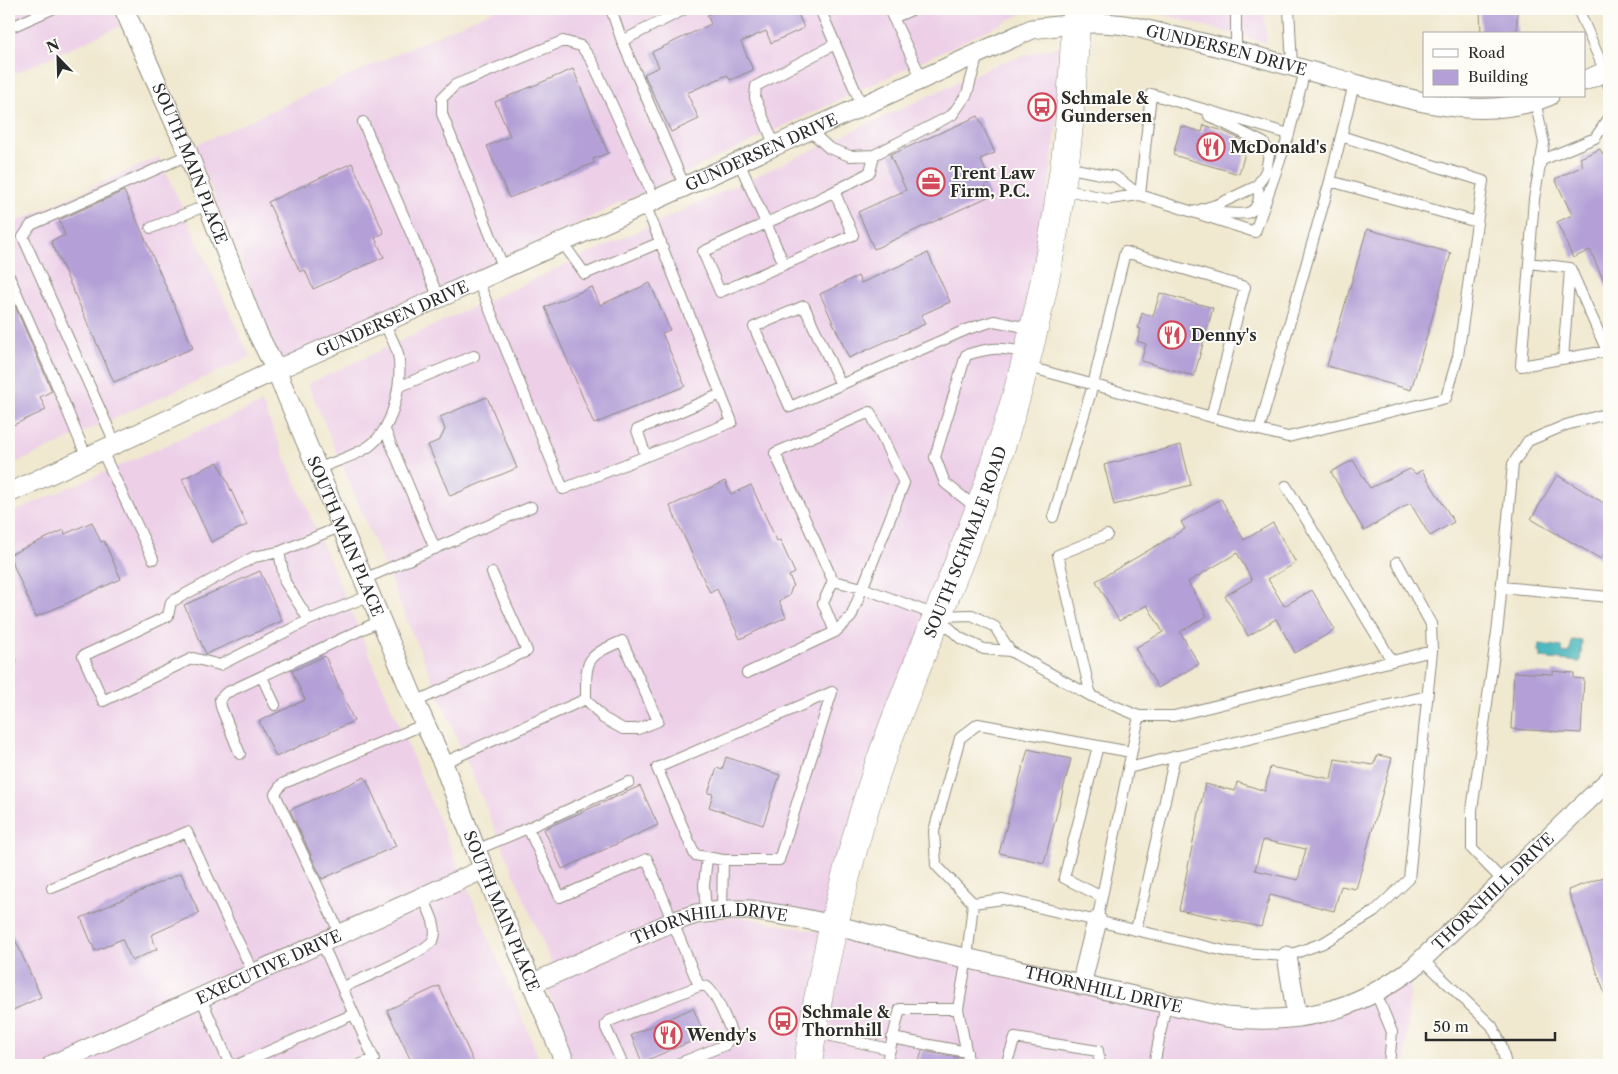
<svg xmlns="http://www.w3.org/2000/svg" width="1618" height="1074" font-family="'Libre Caslon Text',serif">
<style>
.built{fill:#edd0e8}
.water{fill:#45b5bb;stroke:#387073}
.building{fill:#b4a0d7;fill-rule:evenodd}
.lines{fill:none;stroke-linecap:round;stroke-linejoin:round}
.lane-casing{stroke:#8e8a7d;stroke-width:12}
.street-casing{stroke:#8e8a7d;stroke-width:21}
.secondary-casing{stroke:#8e8a7d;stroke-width:29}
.lane{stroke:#fff;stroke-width:10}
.street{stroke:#fff;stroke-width:19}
.secondary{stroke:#fff;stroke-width:28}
.labels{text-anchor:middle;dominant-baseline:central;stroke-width:4;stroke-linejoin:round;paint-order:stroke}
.street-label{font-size:16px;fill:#2b2b2b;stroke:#fdfcf7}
.poi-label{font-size:16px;font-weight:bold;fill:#2b2b2b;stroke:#fdfcf7;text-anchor:start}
</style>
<rect width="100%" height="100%" fill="#fdfcf7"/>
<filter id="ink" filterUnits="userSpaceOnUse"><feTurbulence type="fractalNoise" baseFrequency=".02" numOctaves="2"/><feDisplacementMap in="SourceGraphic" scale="10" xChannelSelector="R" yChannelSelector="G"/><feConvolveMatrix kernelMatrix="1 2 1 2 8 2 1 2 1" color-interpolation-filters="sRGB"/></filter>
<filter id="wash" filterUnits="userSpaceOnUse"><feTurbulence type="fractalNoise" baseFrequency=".0096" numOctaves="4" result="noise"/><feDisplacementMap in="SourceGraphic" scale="20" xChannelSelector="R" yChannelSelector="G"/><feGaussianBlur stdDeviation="1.12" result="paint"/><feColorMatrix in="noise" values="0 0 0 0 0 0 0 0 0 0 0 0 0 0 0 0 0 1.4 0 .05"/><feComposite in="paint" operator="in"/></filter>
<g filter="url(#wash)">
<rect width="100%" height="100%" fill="#f0e8cf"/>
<!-- built -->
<path class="built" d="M9 9H113L120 26 9 76Z
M496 9H1032L282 363 194 146Z
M1143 9H1264L1267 43Z
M1067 44 1026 363 827 922 731 905 553 967 308 384 1002 62Z
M159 157 250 357 9 466V225Z
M262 403 354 618 542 1065H9V514Z
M736 916 824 933 804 1065H574L555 1017 546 983 681 924Z
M834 933 1294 1023 1411 975 1405 1065H817Z"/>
<!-- water -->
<path class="water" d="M1572 640 1582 641 1580 662 1541 658V653L1538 652 1539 644 1562 647V652L1570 653Z"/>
<g id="blocks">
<!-- building -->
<path class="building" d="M720 9H796L804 28 771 43 766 31 741 42 753 70 730 80 727 75 687 93 699 119 671 132 644 74 659 67 652 52 711 24 707 15Z
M1480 9H1517V34H1481Z
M573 69 608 153 593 159 594 163 509 198 487 146 510 136 495 102Z
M978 116 995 153 980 159 991 182 985 185 990 196 874 249 858 212 906 190 890 155Z
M1204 125 1223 131 1248 143 1239 174 1173 155 1181 126 1202 132Z
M1600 149 1604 157 1609 154V292L1590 250 1573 258 1557 222 1572 215 1555 179 1583 166 1580 158Z
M352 163 384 233 375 238 384 257 313 289 305 270 300 272 268 202Z
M124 191 193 348 114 382 51 241 65 235 59 220Z
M1367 229 1451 253 1411 390 1327 366Z
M928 253 950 302 921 315 925 324 849 358 820 294 858 276 861 283Z
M650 283 670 330 662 333 685 386 594 424 545 307 592 287 600 305Z
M9 292 52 391 40 397 46 410 9 427Z
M1160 293 1213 308 1194 376 1141 361 1146 344 1137 341 1141 329 1138 328 1142 313 1153 316Z
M487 397 517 468 450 496 428 445 440 440 445 429 440 417Z
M1181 445 1191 485 1114 505 1104 465Z
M1353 460 1370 488 1410 469 1416 474 1422 470 1454 522 1430 536 1410 503 1364 531 1331 472Z
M218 462 247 525 211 542 182 479Z
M1557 475 1609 506V545L1601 559 1531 519Z
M725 481 731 494 751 485 777 541 780 540 795 573 789 576 793 584 789 596 779 601 786 617 740 639 717 589 710 593 670 506Z
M1221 499 1244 540 1273 523 1296 563 1268 579 1284 606 1312 590 1335 630 1295 653 1276 619 1248 636 1225 596 1252 580 1237 553 1188 582 1207 616 1180 632 1199 664 1158 688 1135 648 1163 632 1147 605 1119 621 1096 581 1185 529 1181 522Z
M92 522 101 542 104 541 121 579 36 617 9 555 64 530 65 534Z
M260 571 282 621 206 654 184 605Z
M325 656 354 721 276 757 259 721 305 700 292 671Z
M1553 671 1574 673V678L1584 679 1581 733 1511 729 1514 672 1553 674Z
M1028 749 1071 759 1044 863 999 853Z
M1378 755 1392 758 1356 889 1341 886 1334 911 1270 895 1261 927 1179 910 1205 784 1235 791 1237 782 1265 791 1270 767 1331 779 1335 759 1373 765ZM1263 840 1306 849 1298 880 1255 870Z
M726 757 780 775 763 825 709 807 713 794 708 793 717 768 722 770Z
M365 777 396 846 322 879 290 810Z
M640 786 658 825 562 869 544 829Z
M181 873 199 913 151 935 157 949 132 961 122 939 95 951 81 918Z
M1609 875V1000H1607L1568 890Z
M9 926 41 997 9 1012Z
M439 986 475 1065H413L387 1010Z
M693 1008 705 1036 642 1062 631 1035Z
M922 1051 961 1058 962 1065H918Z"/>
</g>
</g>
<g filter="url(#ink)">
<use href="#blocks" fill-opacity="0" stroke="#8e8a7d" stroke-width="1"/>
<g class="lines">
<!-- lane casing -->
<g class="lane-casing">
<path id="lane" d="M611 9 622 41 685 187
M820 9 862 106
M889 9 922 79
M1289 9 1292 66
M1578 9 1605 72 1609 87
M893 18 914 9
M9 28 52 9
M622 41 685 9
M1236 50V9
M1535 100 1544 143 1534 199 1521 366 1607 351 1570 268
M363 122 439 298
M809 130 829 148 850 156 874 155 952 115 967 94 978 54
M775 146 755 98 756 86 835 44
M1540 161 1595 138 1609 118
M739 162 784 264
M1065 167 1116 177 1140 195 1255 232 1289 134 1305 70
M1330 181 1477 222
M1062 189 1109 199 1140 195
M835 193 853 235 720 292 703 252C759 225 817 203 870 172L874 155
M1140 195 1151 94 1289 134
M1193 212 1219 204 1257 186 1266 171 1269 154 1264 143 1209 116
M1205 212C1213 212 1242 215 1247 213 1259 210 1261 195 1257 186
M151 228 207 205
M562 242 585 274 661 242
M1529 263 1570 268
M504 269 442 114V98L455 85 563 41 581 46 592 61 600 78 655 200
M9 276 50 369 87 458
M478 281 563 489 732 422 645 204
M1563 359 1570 269
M1025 366 1259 430 1330 181 1354 84
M841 385 804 306 754 327 790 407 968 329 994 321 1034 329
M398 387 474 356
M385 430 435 549
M1259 430 1288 437 1446 398 1458 356 1483 181 1341 136
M116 445 23 237 31 225 188 155
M102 451 153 559
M646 456 637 430 721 394
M318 469C334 461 360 455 373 443 394 425 403 380 398 354 395 343 388 332 384 322
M1286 486 1392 661
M978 509 945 483 935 457 966 355C992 347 1001 347 1028 353
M1053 517 1093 385 1125 252 1245 287 1211 417
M342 526 279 552 254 557 171 602 168 616 83 656 103 701 193 658 220 665 309 620 371 595
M279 552 285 582 309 620
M364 579 531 507
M833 581 863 588 938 616 972 615 995 627 1010 651
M1501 587 1609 597
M938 617 960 638 984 649 1010 651 1091 696 1139 716H1174L1432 651
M9 662 11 661
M747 673 835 632 851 617 904 483 870 412 775 453 833 581 823 603 835 632
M262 677 275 705
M832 692 779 860H723L695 855 657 768Z
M1091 696 1058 555 1107 535
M415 702 527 651 492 573
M1098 746 1064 878 1102 897
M240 754 221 707 220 699 226 693 382 620
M443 763 586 699C586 659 585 657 622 641L658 721 638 729H623L603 718 586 699
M1128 768 1427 696
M528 828 560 897 647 859 699 986
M476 850 528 828 629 782
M1504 882 1472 849V810L1498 625 1513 464 1528 441 1566 425 1609 413
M52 888 187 832 227 919 254 974
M973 903 1003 899 1229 952 1287 956 1323 943 1374 912 1409 879 1432 651 1431 624 1397 562
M722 910 723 860
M706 912 704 885 707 858
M1097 921 1139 716
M1136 930 1175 756
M340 934 275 794 282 784 425 724
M322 943 374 1059 359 1065
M1423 960 1492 1026 1501 1044 1506 1065
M343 987C359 980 430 951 434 938 438 925 427 908 423 897
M1376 993 1392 1032 1389 1065
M201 998 230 1065
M814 1032 889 1049
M892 1038 967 1052
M237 1065 354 1014
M623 1065 606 1028V1024L609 1021 699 986C703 986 704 985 707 987 716 993 728 1024 732 1034L725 1045 675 1065
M886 1065 900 1009H958
M969 1065 958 1009 967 958 973 903 936 865 934 831 960 738 978 724 1131 752
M1006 1065 1015 1038 1098 1051 1100 1065
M1154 1065 1166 1004"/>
</g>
<!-- street casing -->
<g class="street-casing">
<g id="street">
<path id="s1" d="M124 9 186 148 256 330 276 370 415 702 443 763 476 850 566 1065"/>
<path d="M1584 81 1609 70"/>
<path id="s2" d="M9 493 276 370 439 298 1032 29C1059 26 1088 21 1115 24 1132 25 1150 31 1167 35 1222 46 1277 62 1331 77 1402 97 1476 125 1549 96"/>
<path d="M1287 956 1297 1017"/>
<path id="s3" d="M531 984 672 922 696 914 731 910H750L795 917 834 925 921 948 1226 1017C1298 1025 1354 1012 1413 968L1609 780"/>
<path d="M1081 985 1097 921"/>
<path id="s4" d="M52 1065 484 869"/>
</g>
</g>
<!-- secondary casing -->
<g class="secondary-casing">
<g id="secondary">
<path id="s5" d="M808 1065C815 1002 830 938 846 876 858 830 871 784 888 740 922 648 963 560 994 468 1027 370 1050 270 1064 168 1072 115 1073 62 1077 9"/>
</g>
</g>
<!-- lane -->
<use href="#lane" class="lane"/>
<!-- street -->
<use href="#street" class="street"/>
<!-- secondary -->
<use href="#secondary" class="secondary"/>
</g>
</g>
<!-- icons -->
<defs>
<g id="bus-ring" transform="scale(1.4375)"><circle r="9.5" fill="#fdfcf7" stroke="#d1495b" stroke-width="1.5"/><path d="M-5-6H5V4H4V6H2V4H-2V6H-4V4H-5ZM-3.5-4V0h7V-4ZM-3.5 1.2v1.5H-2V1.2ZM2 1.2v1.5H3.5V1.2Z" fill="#d1495b"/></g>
<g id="restaurant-ring" transform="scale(1.4375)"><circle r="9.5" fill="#fdfcf7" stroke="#d1495b" stroke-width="1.5"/><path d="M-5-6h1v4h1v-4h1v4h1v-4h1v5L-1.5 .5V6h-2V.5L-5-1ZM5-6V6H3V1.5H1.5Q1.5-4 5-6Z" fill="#d1495b"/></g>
<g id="office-ring" transform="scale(1.4375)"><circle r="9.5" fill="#fdfcf7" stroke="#d1495b" stroke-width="1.5"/><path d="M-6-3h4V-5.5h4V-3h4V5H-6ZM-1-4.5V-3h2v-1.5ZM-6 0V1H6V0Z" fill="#d1495b"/></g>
</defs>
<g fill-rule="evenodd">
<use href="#bus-ring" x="1042" y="107"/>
<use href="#restaurant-ring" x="1211" y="147"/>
<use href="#office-ring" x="931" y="182"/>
<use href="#restaurant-ring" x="1172" y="335"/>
<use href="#bus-ring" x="783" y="1021"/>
<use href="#restaurant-ring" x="668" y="1035"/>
</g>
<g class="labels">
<!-- street labels -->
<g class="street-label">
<text stroke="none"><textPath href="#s2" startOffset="1321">GUNDERSEN DRIVE</textPath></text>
<text stroke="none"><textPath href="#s2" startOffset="826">GUNDERSEN DRIVE</textPath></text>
<text stroke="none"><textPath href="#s1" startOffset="168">SOUTH MAIN PLACE</textPath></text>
<text stroke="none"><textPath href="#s2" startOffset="421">GUNDERSEN DRIVE</textPath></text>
<text stroke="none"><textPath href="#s1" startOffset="572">SOUTH MAIN PLACE</textPath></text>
<text stroke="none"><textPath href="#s5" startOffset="548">SOUTH SCHMALE ROAD</textPath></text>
<text stroke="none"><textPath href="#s3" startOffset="1031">THORNHILL DRIVE</textPath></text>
<text stroke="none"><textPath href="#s1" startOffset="978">SOUTH MAIN PLACE</textPath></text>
<text stroke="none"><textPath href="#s3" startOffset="191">THORNHILL DRIVE</textPath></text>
<text stroke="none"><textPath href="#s4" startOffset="238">EXECUTIVE DRIVE</textPath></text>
<text stroke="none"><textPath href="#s3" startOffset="596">THORNHILL DRIVE</textPath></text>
</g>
<!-- poi labels -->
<g class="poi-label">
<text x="1061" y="98">Schmale &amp;<tspan x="1061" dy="18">Gundersen</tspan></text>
<text x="1230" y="147">McDonald's</text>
<text x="950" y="173">Trent Law<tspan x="950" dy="18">Firm, P.C.</tspan></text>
<text x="1191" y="335">Denny's</text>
<text x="802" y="1012">Schmale &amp;<tspan x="802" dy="18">Thornhill</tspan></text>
<text x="687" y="1035">Wendy's</text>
</g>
</g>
<!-- margin -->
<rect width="1618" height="1074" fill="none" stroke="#fdfcf7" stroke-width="30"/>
<!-- legend -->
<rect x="1423" y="32" width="162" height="65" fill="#fdfcf7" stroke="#a9a8a5"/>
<rect x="1433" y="49" width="25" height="8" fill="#ffffff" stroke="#a9a8a5"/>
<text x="1468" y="58" font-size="15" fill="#2b2b2b">Road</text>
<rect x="1433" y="70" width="25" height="15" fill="#b4a0d7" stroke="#a9a8a5"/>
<text x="1468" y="82" font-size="15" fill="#2b2b2b">Building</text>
<!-- north arrow -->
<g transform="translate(58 58) rotate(337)" stroke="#fdfcf7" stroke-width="4" paint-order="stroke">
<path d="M0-4L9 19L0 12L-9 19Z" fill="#2b2b2b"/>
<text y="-8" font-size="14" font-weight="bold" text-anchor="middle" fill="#2b2b2b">N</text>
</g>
<!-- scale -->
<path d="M1426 1032v8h129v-8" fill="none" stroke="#2b2b2b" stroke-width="2.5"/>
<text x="1433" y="1032" font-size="15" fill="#2b2b2b" stroke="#fdfcf7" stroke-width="4" paint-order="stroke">50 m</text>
</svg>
